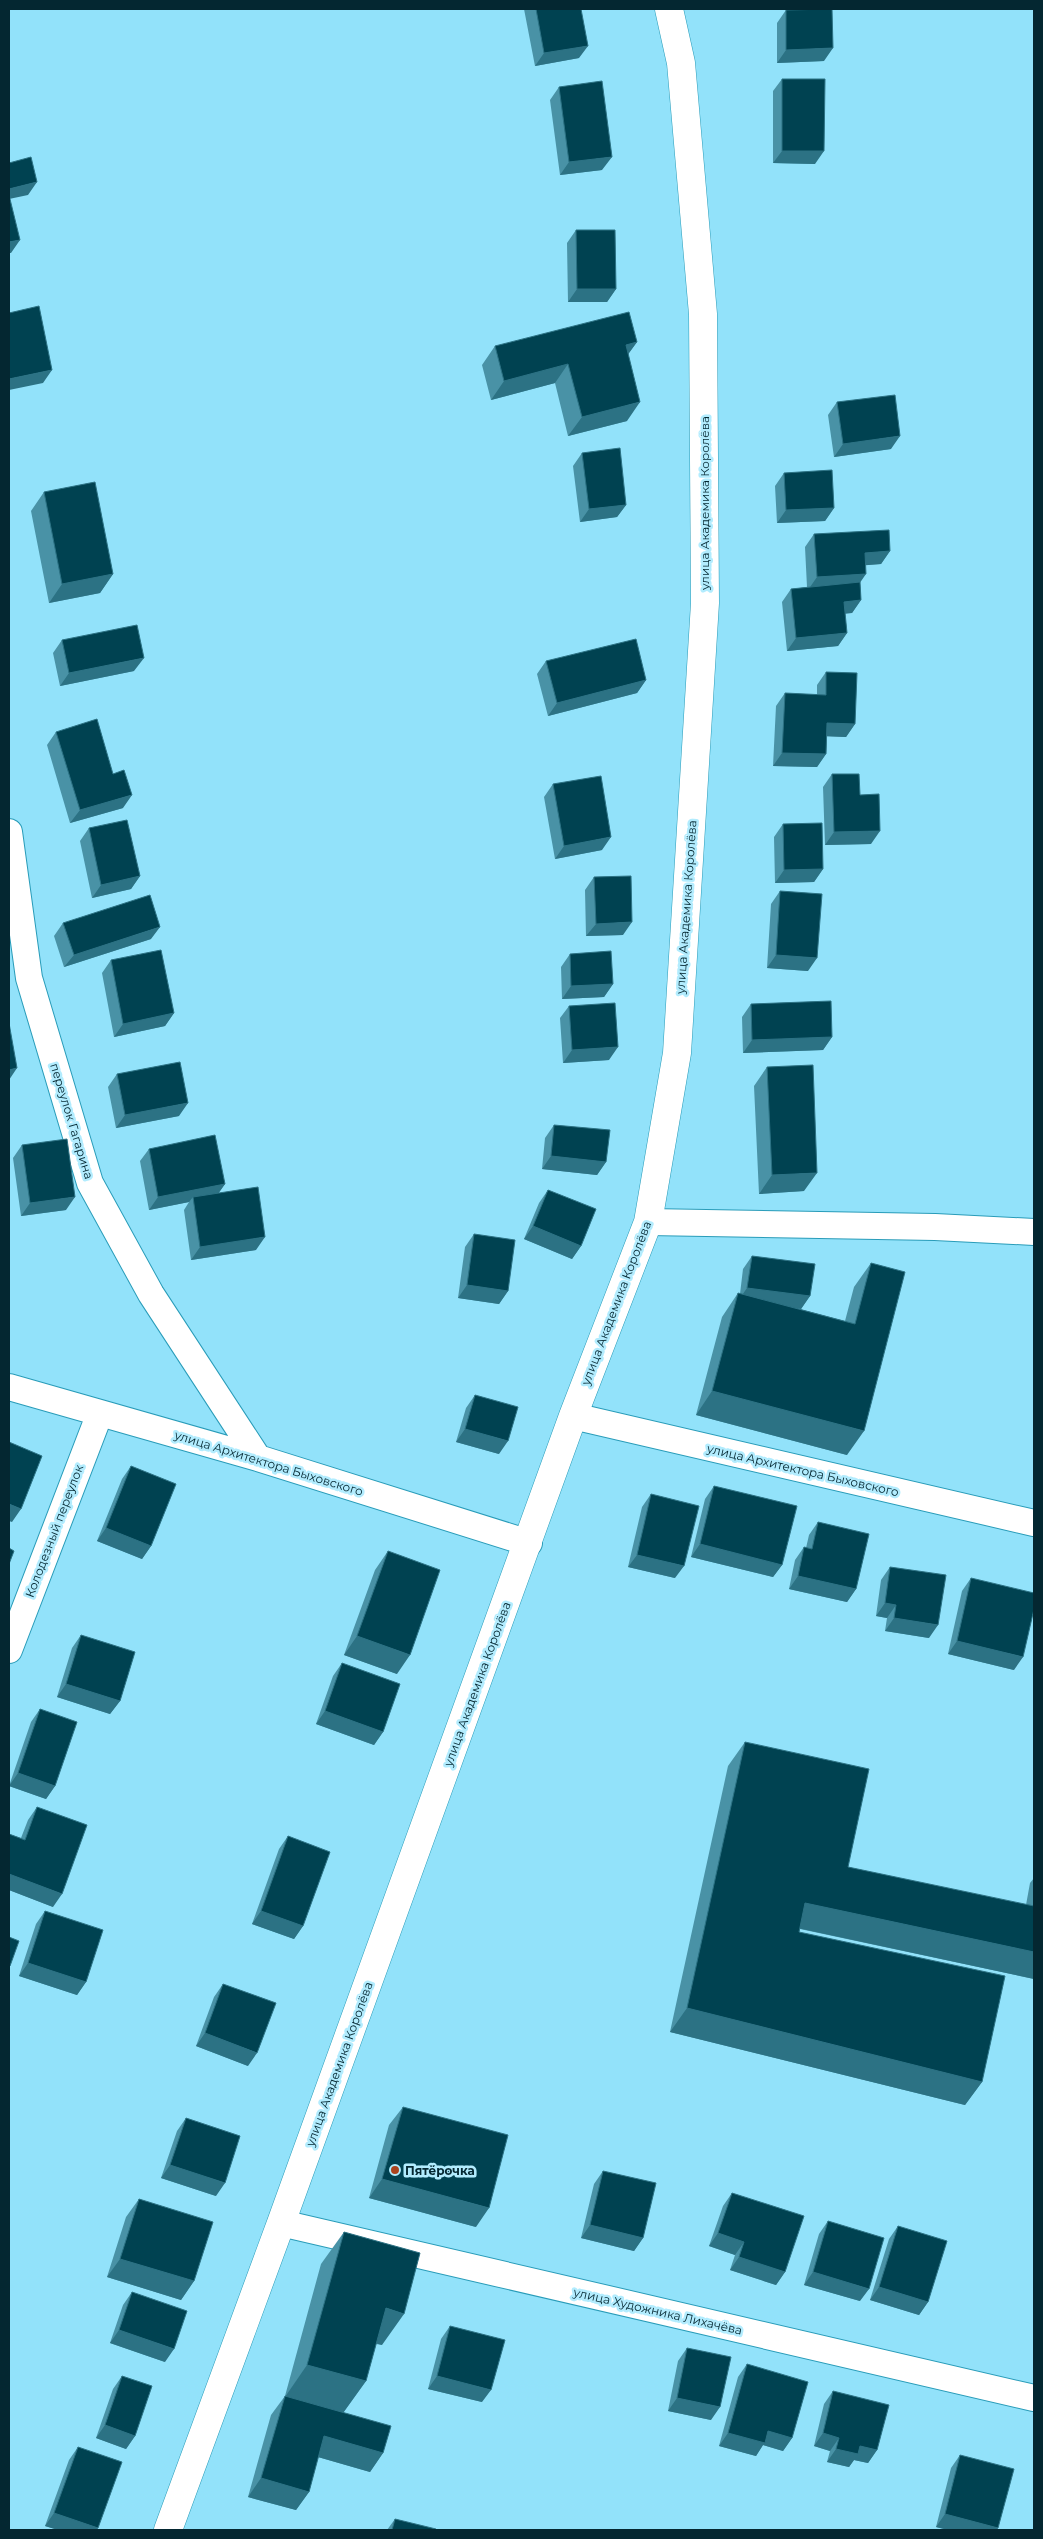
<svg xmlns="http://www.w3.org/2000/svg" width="1043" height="2539" font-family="Montserrat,sans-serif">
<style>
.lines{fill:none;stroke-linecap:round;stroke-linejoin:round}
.minor-casing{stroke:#299cb9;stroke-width:28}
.tertiary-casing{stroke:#299cb9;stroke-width:29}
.minor{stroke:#fff;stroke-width:26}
.tertiary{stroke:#fff;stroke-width:28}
.wall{fill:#4992a6}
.shaded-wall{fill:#2c7284}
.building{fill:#004251;stroke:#2c7284}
.poi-dot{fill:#aa431d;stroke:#b2ecfe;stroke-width:2}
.labels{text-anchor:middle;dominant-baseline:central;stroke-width:5;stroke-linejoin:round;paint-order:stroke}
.street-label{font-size:12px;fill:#042731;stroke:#b2ecfe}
.poi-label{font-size:12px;font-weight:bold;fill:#042731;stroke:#b2ecfe;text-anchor:start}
</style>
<rect width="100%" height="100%" fill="#92e2fa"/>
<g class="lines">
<!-- minor casing -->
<g class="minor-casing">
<path id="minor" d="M9 832 29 978 90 1183 151 1294 258 1458
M648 1222 935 1227 1034 1232
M9 1387 258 1458 529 1543
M573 1416 1034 1523
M9 1650 100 1413
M281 2223 1034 2398"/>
</g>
<!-- tertiary casing -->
<g class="tertiary-casing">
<path id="tertiary" d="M168 2530 281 2223 573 1416 648 1222 677 1053 705 603 703 314 681 63 669 9"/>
</g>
<!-- minor -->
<use href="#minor" class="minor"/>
<!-- tertiary -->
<use href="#tertiary" class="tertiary"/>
</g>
<!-- wall -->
<path class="wall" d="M524 9H581L579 58 535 66Z
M786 10 824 61 777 63V23Z
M782 79 815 164 773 163V91Z
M559 87 602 170 560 175 550 100Z
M576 230 616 289 607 302H568L567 243Z
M637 342 628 354 627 421 568 436 555 383 491 400 482 365 495 346Z
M837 402 891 449 834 457 828 415Z
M582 453 626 505 617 517 580 522 573 466Z
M784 473 834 508 825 521 777 523 775 486Z
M44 492 113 574 100 593 49 603 31 511Z
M814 534 890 551 881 564 865 565 860 583 861 600 852 613H845L847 633 838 646 787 651 782 602 791 589 807 587 805 547Z
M62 640 134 671 60 686 53 653Z
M546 661 646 680 637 693 548 716 537 674Z
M826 672 855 724 846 737 827 736 826 754 817 767 773 766 776 706 785 693 817 695V685Z
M56 732 123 808 70 823 47 745Z
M832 774 860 795 871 844 825 845 823 787Z
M553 784 602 850 555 859 544 797Z
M783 824 823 869 814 882 775 883 774 837Z
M89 828 140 876 131 889 92 898 80 841Z
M594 877 623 935 586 936 585 890Z
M780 891 808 971 767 968 771 904Z
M63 923 151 939 64 967 54 936Z
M570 954 613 984 604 997 562 999 561 967Z
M111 960 174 1013 165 1026 114 1037 102 973Z
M751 1004 832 1037 823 1050 743 1053 742 1017Z
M569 1006 609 1060 563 1063 560 1018Z
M767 1067 804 1191 759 1194 754 1086Z
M117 1074 179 1116 116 1128 108 1087Z
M554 1125 606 1162 597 1175 542 1169 545 1138Z
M22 1145 66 1210 21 1216 13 1158Z
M149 1149 225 1184 218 1193 256 1250 191 1260 184 1210 189 1202 149 1210 140 1161Z
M548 1190 581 1246 572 1259 524 1239 539 1203Z
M474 1234 508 1291 499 1304 458 1298 465 1247Z
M752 1256 810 1296 801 1309 796 1308 845 1321 854 1287 871 1263 847 1455 696 1415 722 1317 738 1293 740 1294 743 1269Z
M475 1395 499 1454 456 1442 466 1408Z
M131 1466 151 1546 142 1559 97 1541 122 1479Z
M714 1486 782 1565 773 1577 691 1557 705 1499Z
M651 1494 675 1578 628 1567 642 1507Z
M818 1522 856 1589 847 1602 789 1589 795 1560 804 1547 806 1548 809 1535Z
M388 1551 397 1674 344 1655 375 1570Z
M890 1567 929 1638 885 1631 887 1618 876 1616 881 1580Z
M971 1578 1014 1670 948 1654 962 1591Z
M81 1635 120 1701 110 1714 57 1697 72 1648Z
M342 1663 383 1732 374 1745 316 1724 333 1676Z
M40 1709 55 1786 46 1799 9 1786 31 1722Z
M745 1742 848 1867 1026 1905 1030 1883 1034 1878V1979L800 1929 799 1932 982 2082 965 2105 670 2032 728 1766Z
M37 1807 53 1907 9 1890V1834L21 1838 28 1820Z
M288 1836 303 1926 294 1939 252 1924 279 1849Z
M45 1911 86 1982 77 1995 19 1976 36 1924Z
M223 1984 248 2066 196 2046 214 1997Z
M403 2107 476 2227 369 2198 389 2125Z
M186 2118 216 2196 161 2178 177 2131Z
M603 2171 643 2238 634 2251 581 2238 594 2184Z
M732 2193 785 2272 776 2285 730 2270 735 2255 709 2246 723 2206Z
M139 2199 194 2281 181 2300 107 2277 126 2217Z
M828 2221 860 2301 804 2285 819 2234Z
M898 2226 928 2302 919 2315 870 2300 889 2239Z
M344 2232 382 2345 376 2344 366 2381 343 2413 383 2453 370 2472 318 2457 309 2492 296 2510 248 2497 271 2415 285 2396 321 2264Z
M132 2292 165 2362 110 2343 123 2305Z
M450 2326 482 2402 428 2389 441 2339Z
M687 2348 711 2420 668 2411 678 2361Z
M747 2364 792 2438 783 2451 763 2445 756 2456 719 2446 738 2377Z
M122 2376 135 2436 126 2449 96 2438 113 2389Z
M833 2391 877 2450 868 2463 854 2460 849 2467 827 2462 830 2451 814 2446 824 2404Z
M78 2447 97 2530H58L45 2526 69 2460Z
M960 2455 997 2530H948L936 2527 951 2468Z
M395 2519 436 2530H387Z"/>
<!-- shaded-wall -->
<path class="shaded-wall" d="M588 46 579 58 535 66 544 53Z
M833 48 824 61 777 63 786 50Z
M782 151H824L815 164 773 163Z
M612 157 602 170 560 175 569 162Z
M37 182 28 195 9 199V189Z
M20 240 11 253H9V242Z
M577 289H616L607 302H568Z
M637 342 624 360 626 345Z
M568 364 555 383 491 400 504 381Z
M52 370 43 383 9 390V379Z
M640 402 627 421 568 436 582 417Z
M900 436 891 449 834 457 843 444Z
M626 505 617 517 580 522 589 509Z
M834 508 825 521 777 523 786 510Z
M890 551 881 564 856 566 865 553Z
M113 574 100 593 49 603 62 584Z
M866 574 857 587 808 590 817 577Z
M861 600 852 613 835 615 844 602Z
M847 633 838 646 787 651 796 638Z
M144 658 134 671 60 686 69 673Z
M646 680 637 693 548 716 557 703Z
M827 723 855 724 846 737 818 736Z
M782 753 826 754 817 767 773 766Z
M132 795 123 808 70 823 80 810Z
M880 831 871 844 825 845 834 832Z
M611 837 602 850 555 859 564 846Z
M823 869 814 882 775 883 784 870Z
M140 876 131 889 92 898 101 885Z
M632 922 623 935 586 936 596 924Z
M160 927 151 939 64 967 74 955Z
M776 955 817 958 808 971 767 968Z
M613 984 604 997 562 999 571 986Z
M174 1013 165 1026 114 1037 123 1024Z
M832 1037 823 1050 743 1053 752 1040Z
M618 1047 609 1060 563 1063 572 1050Z
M17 1068 9 1080V1070Z
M188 1103 179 1116 116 1128 125 1115Z
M551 1156 606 1162 597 1175 542 1169Z
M817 1173 804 1191 759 1194 772 1175Z
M225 1184 216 1197H193L189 1202 149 1210 158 1197Z
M75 1197 66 1210 21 1216 30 1203Z
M533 1226 581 1246 572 1259 524 1239Z
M265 1237 256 1250 191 1260 200 1247Z
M467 1285 508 1291 499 1304 458 1298Z
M747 1288 810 1296 801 1309 738 1301Z
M712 1391 864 1431 847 1455 696 1415Z
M465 1429 508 1441 499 1454 456 1442Z
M9 1504 21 1509 12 1522 9 1521Z
M106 1528 151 1546 142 1559 97 1541Z
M700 1544 782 1565 773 1577 691 1557Z
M637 1555 684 1566 675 1578 628 1567Z
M798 1576 856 1589 847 1602 789 1589Z
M885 1603 896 1605 887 1618 876 1616Z
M894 1618 938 1625 929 1638 885 1631Z
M357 1636 410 1655 397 1674 344 1655Z
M957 1641 1023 1657 1014 1670 948 1654Z
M66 1684 120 1701 110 1714 57 1697Z
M325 1711 383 1732 374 1745 316 1724Z
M18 1773 55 1786 46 1799 9 1786Z
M9 1874 62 1894 53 1907 9 1890Z
M805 1903 1034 1952V1979L788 1926Z
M261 1911 303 1926 294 1939 252 1924Z
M28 1963 86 1982 77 1995 19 1976Z
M687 2008 982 2082 965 2105 670 2032Z
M205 2033 257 2053 248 2066 196 2046Z
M170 2165 225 2183 216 2196 161 2178Z
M382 2179 489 2208 476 2227 369 2198Z
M590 2225 643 2238 634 2251 581 2238Z
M718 2233 744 2242 735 2255 709 2246Z
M739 2257 785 2272 776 2285 730 2270Z
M120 2259 194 2281 181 2300 107 2277Z
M813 2272 869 2289 860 2301 804 2285Z
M879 2287 928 2302 919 2315 870 2300Z
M386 2308 404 2314 382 2345 364 2340Z
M119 2330 174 2349 165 2362 110 2343Z
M307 2365 366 2381 343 2413 285 2397Z
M437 2376 491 2390 482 2402 428 2389Z
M677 2398 720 2407 711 2420 668 2411Z
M105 2425 135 2436 126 2449 96 2438Z
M768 2431 792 2438 783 2451 763 2445 756 2456 719 2446 728 2433Z
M823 2433 839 2438 830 2451 814 2446Z
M324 2436 383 2453 370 2472 311 2455Z
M860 2446 877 2450 868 2463 854 2460 849 2467 827 2462 836 2449Z
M261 2478 309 2492 296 2510 248 2497Z
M54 2513 98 2528 97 2530H58L45 2526Z
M945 2514 998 2528 997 2530H948L936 2527Z"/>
<!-- building -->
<path class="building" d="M536 9H581L588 46 544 53Z
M832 9 833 48 786 50V10Z
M782 79H825L824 151H782Z
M602 81 612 157 569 162 559 87Z
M31 157 37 182 9 189V163Z
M9 195 20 240 9 242Z
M576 230H615L616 289H577Z
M39 306 52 370 9 379V313Z
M629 312 637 342 626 345 640 402 582 417 568 364 504 381 495 346Z
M895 395 900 436 843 444 837 402Z
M620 448 626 505 589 509 582 453Z
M832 470 834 508 786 510 784 473Z
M95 482 113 574 62 584 44 492Z
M889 530 890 551 865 553 866 574 817 577 814 534Z
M860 582 861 600 844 602 847 633 796 638 791 589Z
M137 625 144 658 69 673 62 640Z
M636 639 646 680 557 703 546 661Z
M826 672 857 673 855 724 827 723 826 754 782 753 785 693 826 695Z
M97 719 113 774 124 770 132 795 80 810 56 732Z
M832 774H859L860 795 879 794 880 831 834 832Z
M601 776 611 837 564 846 553 784Z
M127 820 140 876 101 885 89 828Z
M822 823 823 869 784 870 783 824Z
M631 876 632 922 596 924 594 877Z
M780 891 822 894 817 958 776 955Z
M150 895 160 927 74 955 63 923Z
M161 950 174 1013 123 1024 111 960Z
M611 951 613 984 571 986 570 954Z
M831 1001 832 1037 752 1040 751 1004Z
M615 1003 618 1047 572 1050 569 1006Z
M9 1023 17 1068 9 1070Z
M180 1062 188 1103 125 1115 117 1074Z
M813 1065 817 1173 772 1175 767 1067Z
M554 1125 610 1130 606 1162 551 1156Z
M215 1135 225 1184 158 1197 149 1149Z
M67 1139 75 1197 30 1203 22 1145Z
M258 1187 265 1237 200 1247 193 1197Z
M548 1190 596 1209 581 1246 533 1226Z
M474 1234 515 1240 508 1291 467 1285Z
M752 1256 815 1264 810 1296 747 1288Z
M871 1263 905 1272 864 1431 712 1391 738 1293 855 1324Z
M475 1395 518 1407 508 1441 465 1429Z
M9 1442 42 1456 21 1509 9 1504Z
M131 1466 176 1484 151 1546 106 1528Z
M714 1486 797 1506 782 1565 700 1544Z
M651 1494 699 1506 684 1566 637 1555Z
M818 1522 869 1534 856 1589 798 1576 804 1547 812 1549Z
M9 1548 14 1551 9 1564Z
M388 1551 440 1570 410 1655 357 1636Z
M890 1567 946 1575 938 1625 894 1618 896 1605 885 1603Z
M971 1578 1034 1593V1609L1023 1657 957 1641Z
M81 1635 135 1652 120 1701 66 1684Z
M342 1663 400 1684 383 1732 325 1711Z
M40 1709 77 1722 55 1786 18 1773Z
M745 1742 869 1769 848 1867 1034 1906V1952L805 1903 799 1932 1005 1976 982 2082 687 2008Z
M37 1807 87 1825 62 1894 9 1874V1834L25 1840Z
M288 1836 330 1852 303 1926 261 1911Z
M45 1911 103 1930 86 1982 28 1963Z
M9 1937 19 1941 10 1966H9Z
M223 1984 276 2003 257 2053 205 2033Z
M403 2107 508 2135 489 2208 382 2179Z
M186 2118 240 2136 225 2183 170 2165Z
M603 2171 656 2183 643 2238 590 2225Z
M732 2193 804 2216 785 2272 739 2257 744 2242 718 2233Z
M139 2199 213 2222 194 2281 120 2259Z
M828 2221 884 2238 869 2289 813 2272Z
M898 2226 947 2241 928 2302 879 2287Z
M344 2232 420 2253 404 2314 386 2308 366 2381 307 2365Z
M132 2292 187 2311 174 2349 119 2330Z
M450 2326 505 2340 491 2390 437 2376Z
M687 2348 731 2357 720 2407 677 2398Z
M747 2364 808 2382 792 2438 768 2431 765 2443 728 2433Z
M122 2376 152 2386 135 2436 105 2425Z
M833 2391 889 2405 877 2450 860 2446 858 2454 836 2449 839 2438 823 2433Z
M285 2396 391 2426 383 2453 324 2436 309 2492 261 2478Z
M78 2447 122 2462 98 2528 54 2513Z
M960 2455 1014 2469 998 2528 945 2514Z
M395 2519 436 2529V2530H392Z"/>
<!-- markers -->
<circle class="poi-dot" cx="395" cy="2170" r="5"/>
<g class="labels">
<!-- street labels -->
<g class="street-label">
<text transform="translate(704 503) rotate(-90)">улица Академика Королёва</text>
<text transform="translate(686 907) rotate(-86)">улица Академика Королёва</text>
<text transform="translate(72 1121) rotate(73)">переулок Гагарина</text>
<text transform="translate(616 1303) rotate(-69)">улица Академика Королёва</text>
<text transform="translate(269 1463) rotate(17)">улица Архитектора Быховского</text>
<text transform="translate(803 1470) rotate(13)">улица Архитектора Быховского</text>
<text transform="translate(54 1531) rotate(-69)">Колодезный переулок</text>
<text transform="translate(477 1684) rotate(-70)">улица Академика Королёва</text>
<text transform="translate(339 2064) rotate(-70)">улица Академика Королёва</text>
<text transform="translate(658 2311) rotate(13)">улица Художника Лихачёва</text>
</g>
<!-- poi labels -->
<g class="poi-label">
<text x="405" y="2170">Пятёрочка</text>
</g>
</g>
<!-- border -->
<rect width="1043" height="2539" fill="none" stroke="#042731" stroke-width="20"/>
</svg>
